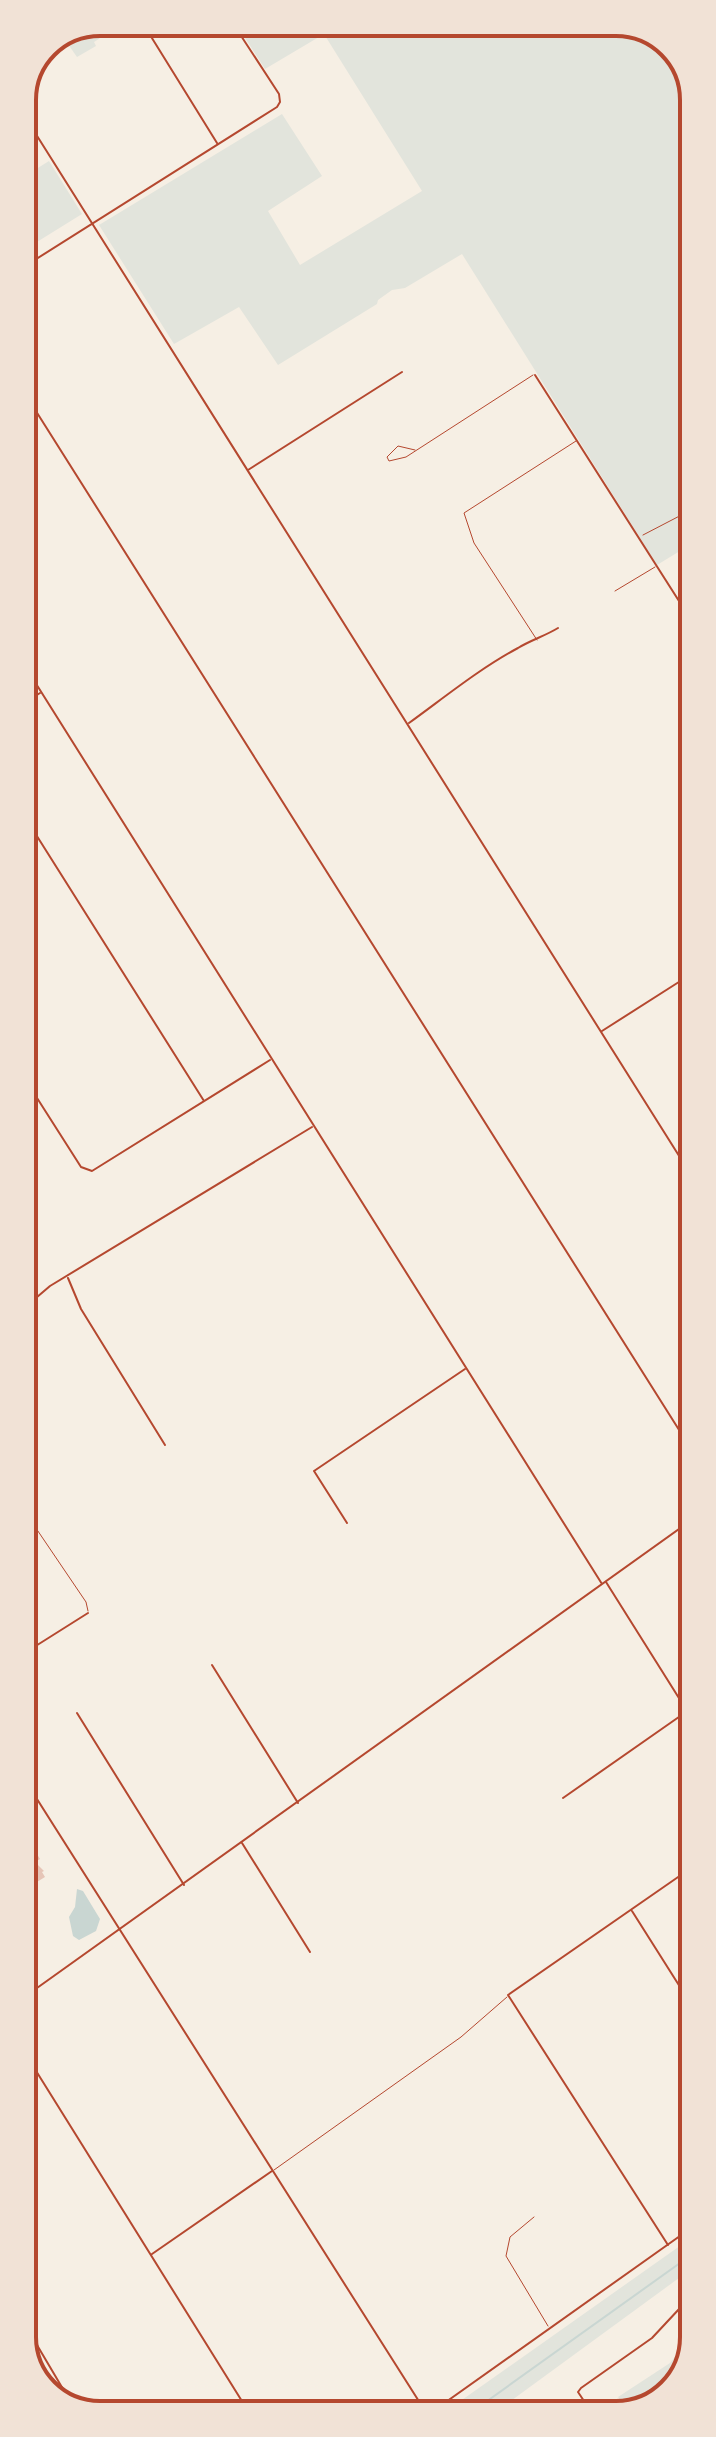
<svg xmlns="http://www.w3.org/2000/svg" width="716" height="2437" font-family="'Public Sans',sans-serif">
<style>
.green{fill:#e2e4dc}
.water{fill:#c9d6d2}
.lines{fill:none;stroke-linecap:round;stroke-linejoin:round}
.stream{stroke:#c9d6d2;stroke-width:2}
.building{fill:#e6c5b7}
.path{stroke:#b5482f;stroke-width:1}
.service{stroke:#b5482f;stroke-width:1}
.minor{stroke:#b5482f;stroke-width:2}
.tertiary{stroke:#b5482f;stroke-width:2}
.rim{fill:none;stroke:#b5482f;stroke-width:4}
</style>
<rect width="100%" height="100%" fill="#f6efe4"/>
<!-- green -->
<path class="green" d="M100 22H126L94 42 96 46 77 57 63 37Z
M235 22 625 23 668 42 692 85 693 543 657 565 462 254 405 288 392 290 378 300 377 304 278 365 239 307 174 344 99 225 282 114 322 176 268 211 300 265 422 191 324 34 265 69Z
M49 161 82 214 24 250 22 178Z
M694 2236V2267L493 2414H442Z
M694 2334 675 2388 629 2413 618 2397 670 2363Z"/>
<!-- water -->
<path class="water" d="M77 1889 83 1891 100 1919 96 1931 79 1940 73 1936 69 1917 75 1907Z"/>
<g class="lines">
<!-- stream -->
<path class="stream" d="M469 2414 694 2253"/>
</g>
<!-- building -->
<path class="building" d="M26 1850 29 1854 35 1851 40 1859 35 1862 44 1871 42 1872 45 1877 32 1885 23 1870V1851Z"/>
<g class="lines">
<!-- path -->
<path class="path" d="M643 535 693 509"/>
<!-- service -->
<path class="service" d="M415 450 398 446 387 457 389 461 406 457 533 375
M615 591 655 567
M537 640 474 543 464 513 576 441
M23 1509 86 1602 88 1611
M23 1537 35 1531
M274 2170 461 2037 507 1997
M534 2217 510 2237 506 2256 548 2326"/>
<!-- minor -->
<path class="minor" d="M142 22 217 143
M22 112 693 1178
M22 268 277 107 280 102 279 94 232 22
M535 375 693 623
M22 389 693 1452
M248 470 402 372
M23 704 40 693
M409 723C445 697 479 669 518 648 531 640 545 636 558 628
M23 814 204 1101
M602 1031 682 980
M23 1076 81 1167 92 1171 270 1060
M68 1278 81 1309 165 1445
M23 1309 50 1286 312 1127
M347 1523 314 1471 465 1369
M606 1582 694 1722
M23 1654 88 1613
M212 1665 298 1803
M77 1713 184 1885
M23 1777 427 2414
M563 1798 686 1712
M242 1843 310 1952
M632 1911 694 2009
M23 2050 250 2414
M668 2245 508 1995 694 1866
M152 2254 272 2171
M24 2323 73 2406
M24 2346 33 2340
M592 2413 578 2392 581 2388 652 2338 694 2293
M429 2414 694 2226"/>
<!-- tertiary -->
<path class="tertiary" d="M23 663 602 1584
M23 1998 693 1519"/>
</g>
<!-- crop -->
<path d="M0 0H716V2437H0ZM100 36H616A64 64 0 0 1 680 100V2337A64 64 0 0 1 616 2401H100A64 64 0 0 1 36 2337V100A64 64 0 0 1 100 36Z" fill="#f1e2d6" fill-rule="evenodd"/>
<path class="rim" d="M100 36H616A64 64 0 0 1 680 100V2337A64 64 0 0 1 616 2401H100A64 64 0 0 1 36 2337V100A64 64 0 0 1 100 36Z"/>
</svg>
